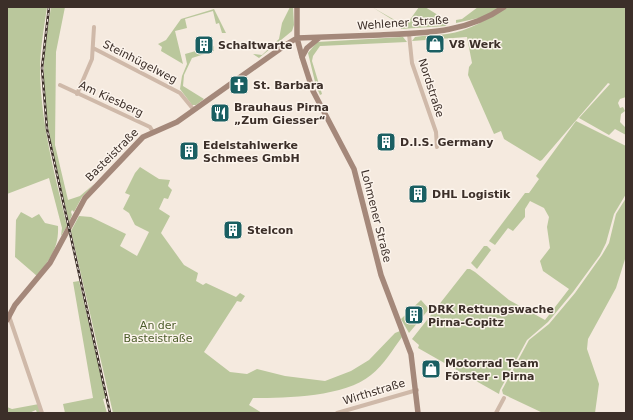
<svg xmlns="http://www.w3.org/2000/svg" width="633" height="420" font-family="'DejaVu Sans',sans-serif">
<style>
.green{fill:#bac79c}
.lines{fill:none;stroke-linecap:round;stroke-linejoin:round}
.street{stroke:#cfb9a9;stroke-width:4}
.secondary{stroke:#a4887a;stroke-width:5.5}
.rail-casing{stroke:#3c2f29;stroke-width:2.5}
.rail{stroke:#fcf4ec;stroke-width:1;stroke-dasharray:3;stroke-linecap:butt}
.labels{text-anchor:middle;dominant-baseline:central;stroke-width:3;stroke-linejoin:round;paint-order:stroke}
.street-label{font-size:11px;fill:#3c2f29;stroke:#fcf4ec}
.poi-label{font-size:11px;font-weight:bold;fill:#3c2f29;stroke:#fcf4ec;text-anchor:start}
.park-label{font-size:11px;fill:#4c5d2a;stroke:#fcf4ec}
</style>
<rect width="100%" height="100%" fill="#f5eadf"/>
<!-- green -->
<path class="green" d="M7 7H47C44 28 40 50 40 71 41 124 55 175 67 226L61 236 62 228 49 178 7 194Z
M51 7H65L56 52 55 145 68 200 80 196 94 184 82 197 74 212 72 210 71 212 72 215 69 222C58 172 42 119 44 68 44 48 48 27 51 7Z
M290 7H293L294 25 292 31 259 58 253 54 262 55 279 39 282 23Z
M372 7 400 23 402 21H409L419 7H425L446 20 447 24 446 26 401 29V25Z
M478 7H501L483 17 456 23V20L462 19Z
M506 7H626V97L620 99 618 103 620 108 623 107 625 111 621 114 620 122 626 128V135L615 129 609 135 579 118 610 84 608 83 542 160 540 161 504 139 501 131 494 134 468 75 469 67 472 63 467 37 412 41 415 37C425 35 436 36 447 34 469 31 488 19 506 7Z
M214 9 226 33H222L219 23 216 24 213 11 185 19 187 28 175 31 183 64 161 51 162 47 158 44 166 40 181 19Z
M403 37 407 42 320 46 313 56 312 61 322 94 320 95 316 86 308 53 317 42Z
M214 46V51L192 58 184 75 183 86 204 99 196 105H192L180 89 182 76 187 64 185 54Z
M576 121 626 146V194L614 214 606 243 600 255 573 292 548 322 527 340 500 390 499 394 418 348 419 345 412 339 467 269H470L475 272 509 300 545 320 569 289 543 271 540 261 550 248 547 227 549 217 544 208 530 201 525 209V217L513 231 508 228 495 245 489 241 525 193H529L539 179 536 176Z
M140 167 159 179 170 180 168 186 172 190 168 199 164 198 159 209 170 216 161 233 184 265 198 273 196 281 203 285 206 283 236 297 240 293 245 296 241 302 237 301 204 352 230 372 247 374 257 369 285 376 325 381 351 371 369 360 395 333 400 331 402 337C393 349 384 365 371 375 345 397 286 398 253 398L249 405 262 413H113L71 231 79 216 91 217 126 234 120 246 137 256 149 232 135 225 129 213 123 209 130 195 125 193 135 173Z
M626 198V256L616 288 588 339 587 349 599 384 595 413H543L503 394 502 390 529 340 549 324 575 293 602 255 609 243 616 214Z
M21 212 32 218 39 214 45 223 58 226C59 248 50 259 37 276L15 257 16 220Z
M484 246H487L491 250 477 269 471 263Z
M79 281 106 398 103 399 107 413H65L63 404 93 398 73 282Z
M421 300 429 309 409 333 401 319Z
M39 404 41 413H37L36 410 29 413H7V407L12 409Z"/>
<g class="lines">
<!-- street -->
<path class="street" d="M409 34 412 63 436 132 437 147
M93 48 180 93 194 110
M60 85 150 127 153 132
M77 94 92 59 94 27
M9 316 42 413
M337 413 417 390
M496 413 504 398"/>
<!-- secondary -->
<path class="secondary" d="M297 7V38L302 57 313 91 354 169 381 275 411 354 418 413
M302 57 307 48 319 38
M7 320 15 305 50 263 85 198 143 137 177 122 287 44 297 38C325 37 353 36 380 35 424 33 467 33 504 7"/>
<!-- rail casing -->
<g class="rail-casing">
<path id="rail" d="M49 7 42 68 47 129 110 413"/>
</g>
<!-- rail -->
<use href="#rail" class="rail"/>
</g>
<!-- icons -->
<defs>
<g id="shop-square" transform="scale(1)"><rect x="-9" y="-9" width="18" height="18" rx="4" fill="#1a5f62" stroke="#fcf4ec"/><path d="M-5-2.5h2.3a2.7 3.5 0 0 1 5.4 0H5L5.5 6h-11ZM-1.5-2.5h3a1.5 2.3 0 0 0-3 0Z" fill="#fff"/></g>
<g id="building-square" transform="scale(1)"><rect x="-9" y="-9" width="18" height="18" rx="4" fill="#1a5f62" stroke="#fcf4ec"/><path d="M-4-6H4V6H1V3H-1V6H-4ZM-2.5-4.3h1.7v1.8h-1.7ZM.8-4.3h1.7v1.8H.8ZM-2.5-1h1.7V.8h-1.7ZM.8-1h1.7V.8H.8Z" fill="#fff"/></g>
<g id="church-square" transform="scale(1)"><rect x="-9" y="-9" width="18" height="18" rx="4" fill="#1a5f62" stroke="#fcf4ec"/><path d="M-1.2-6h2.4v3.5h3.3v2.4h-3.3V6h-2.4V-.1h-3.3v-2.4h3.3Z" fill="#fff"/></g>
<g id="restaurant-square" transform="scale(1)"><rect x="-9" y="-9" width="18" height="18" rx="4" fill="#1a5f62" stroke="#fcf4ec"/><path d="M-5-6h1v4h1v-4h1v4h1v-4h1v5L-1.5 .5V6h-2V.5L-5-1ZM5-6V6H3V1.5H1.5Q1.5-4 5-6Z" fill="#fff"/></g>
</defs>
<g fill-rule="evenodd">
<use href="#shop-square" x="435" y="44"/>
<use href="#building-square" x="204" y="45"/>
<use href="#church-square" x="239" y="85"/>
<use href="#restaurant-square" x="220" y="113"/>
<use href="#building-square" x="386" y="142"/>
<use href="#building-square" x="189" y="151"/>
<use href="#building-square" x="418" y="194"/>
<use href="#building-square" x="233" y="230"/>
<use href="#building-square" x="414" y="315"/>
<use href="#shop-square" x="431" y="369"/>
</g>
<g class="labels">
<!-- street labels -->
<g class="street-label">
<text transform="translate(403 23) rotate(-4)">Wehlener Straße</text>
<text transform="translate(140 62) rotate(27)">Steinhügelweg</text>
<text transform="translate(431 88) rotate(72)">Nordstraße</text>
<text transform="translate(111 99) rotate(25)">Am Kiesberg</text>
<text transform="translate(112 155) rotate(-45)">Basteistraße</text>
<text transform="translate(376 216) rotate(76)">Lohmener Straße</text>
<text transform="translate(374 392) rotate(-17)">Wirthstraße</text>
</g>
<!-- poi labels -->
<g class="poi-label">
<text x="449" y="44">V8 Werk</text>
<text x="218" y="45">Schaltwarte</text>
<text x="253" y="85">St. Barbara</text>
<text x="234" y="107">Brauhaus Pirna<tspan x="234" dy="13">„Zum Giesser“</tspan></text>
<text x="400" y="142">D.I.S. Germany</text>
<text x="203" y="145">Edelstahlwerke<tspan x="203" dy="13">Schmees GmbH</tspan></text>
<text x="432" y="194">DHL Logistik</text>
<text x="247" y="230">Stelcon</text>
<text x="428" y="309">DRK Rettungswache<tspan x="428" dy="13">Pirna-Copitz</tspan></text>
<text x="445" y="363">Motorrad Team<tspan x="445" dy="13">Förster - Pirna</tspan></text>
</g>
<!-- park labels -->
<g class="park-label">
<text x="158" y="325">An der<tspan x="158" dy="13">Basteistraße</tspan></text>
</g>
</g>
<!-- border -->
<rect width="633" height="420" fill="none" stroke="#3c2f29" stroke-width="16"/>
</svg>
